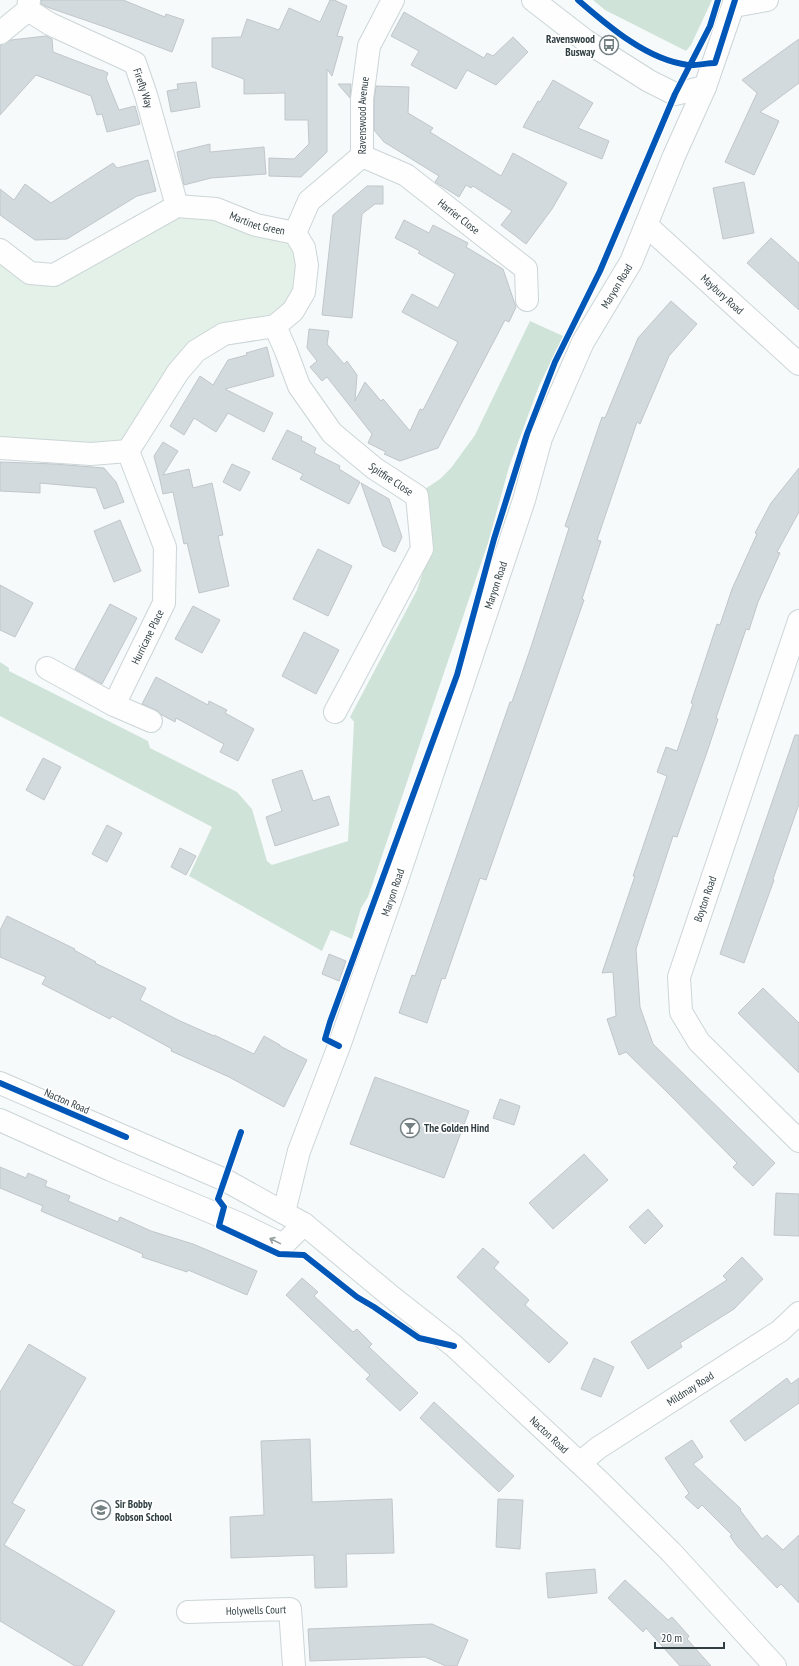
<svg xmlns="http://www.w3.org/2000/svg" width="799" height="1666" font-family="'PT Sans Narrow',sans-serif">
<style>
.green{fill:#e3f1e9}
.forest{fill:#d0e3d8}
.building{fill:#d3dade;stroke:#c0c6ca}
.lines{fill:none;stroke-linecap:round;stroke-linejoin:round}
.minor-casing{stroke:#ccd5d7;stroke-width:24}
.minor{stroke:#fefefe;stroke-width:22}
.cycleway-casing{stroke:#fff;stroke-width:8}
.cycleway{stroke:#0057b8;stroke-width:6}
.oneway{stroke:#979ea0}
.labels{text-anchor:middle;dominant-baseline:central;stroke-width:3.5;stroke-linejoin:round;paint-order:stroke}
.poi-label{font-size:11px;font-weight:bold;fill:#303e42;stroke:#fff;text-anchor:start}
.street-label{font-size:11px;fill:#303e42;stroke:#fff}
</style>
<rect width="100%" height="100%" fill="#f6fafb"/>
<!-- green -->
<path class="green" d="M177 206 216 209 304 248 293 311 196 351 128 451 0 448V250L54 275Z"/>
<!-- forest -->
<path class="forest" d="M593 0H712L691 45 686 51 605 10Z
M530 321 563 336 539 386 509 467 488 543 368 897 361 908 352 939 331 930 322 951 189 876 212 827 0 716V662L9 668V671L148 741 150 748 237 792 252 809 267 861 272 865 348 841 354 722 350 717 417 590 429 553 425 489 440 479 451 468 475 435Z"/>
<!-- building -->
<path class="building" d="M41 0H123L165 17 166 14 184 20 172 52 108 28 47 7 41 4Z
M330 0H334L347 6 337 36 343 37 332 76 327 69V152L301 177 269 176V158L294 159 309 144 308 120H285V93L244 94V79L212 67V38L241 37 247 19 279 30 289 8 320 22Z
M404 12 484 58 487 53 493 56 513 37 528 52 496 85 467 70 456 89 411 65 419 51 391 36Z
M46 36 52 39 53 52 100 70H102L108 73 106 78 119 110 135 106 140 124 107 132 102 114 97 115 91 96 36 75 0 115V45L11 40Z
M799 39V83L760 112 779 121 754 175 725 162 757 93 742 80Z
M553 80 593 103 578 128 609 141 602 159 523 127 538 101 540 102Z
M196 82 200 107 171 112 167 91 178 89 177 84Z
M338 84H351L350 98Z
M376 86 409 87 408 113 433 128 430 132 501 176 513 153 567 183 552 209 526 244 501 225 512 211 473 186 471 188 466 185 459 197 435 182 439 176 384 142 374 130V100Z
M210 144V152L264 147 266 174 211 178 184 185 177 152Z
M148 160 156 191 137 196 67 239 35 240 0 215V189L14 200 25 184 51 203 113 163 117 168Z
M744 182 754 233 723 239 713 188Z
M367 186H383V204H375L362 214 352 318 322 315 333 215Z
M404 220 429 233 433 225 468 243 466 247 503 269 516 307 509 322 505 320 438 448 400 461 384 454 386 452 368 443 372 434 327 377 322 381 310 367 317 361 307 348 309 329 329 331 327 344 344 364 347 361 357 375 355 401 365 382 381 401 383 399 410 431 420 409 423 410 458 342 402 312 412 294 438 308 455 274 418 253 420 251 395 238Z
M771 238 799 263V310L747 263Z
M671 301 697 324 669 356 640 424 637 422 597 540 601 541 582 599 584 600 486 880 480 878 445 979 442 978 427 1023 399 1013 412 975 415 976 510 702H512L531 647 569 528 565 526 602 417 605 418 638 338Z
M267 347 274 376 225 389 273 413 264 432 228 413 216 432 194 418 184 435 170 426 200 376 213 385 228 360 247 355 246 353Z
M287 430 302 437 301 440 316 448 314 453 340 466 339 469 360 482 349 504 300 479 303 474 272 459Z
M163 442 178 451 163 475 189 469 193 488 212 483 223 535 218 536 229 586 199 593 187 543 184 544 173 492 163 494 160 480 154 456Z
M0 462 55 464 104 468 116 482 124 502 104 509 96 488 83 487 40 483V493L0 491Z
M232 464 250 472 240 491 223 482Z
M799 468V512L777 552 780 553 758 602 749 630 746 629 716 718 718 719 706 755 677 837 673 836 636 949 640 1007 653 1044 775 1163 753 1186 733 1167 737 1163 668 1093 626 1052 619 1055 607 1019 616 1016 613 972 602 973 635 876H633L667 776 657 772 666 747 677 751 693 704 691 703 717 624 720 625 732 589 757 534 755 533 771 503Z
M361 483 389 499 402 537 395 552 383 546Z
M120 520 141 571 114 582 94 531Z
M318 549 352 566 328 616 293 599Z
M0 585 33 603 15 637 0 630Z
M110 604 137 618 102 684 75 669Z
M193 606 220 620 202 653 175 639Z
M304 632 339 650 316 694 282 676Z
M156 677 208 705 209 701 227 710 225 713 254 729 238 761 220 752 224 744 176 718 175 722 162 715 156 710 142 704Z
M795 735H799V804L773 879 774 880 744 963 720 954Z
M43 758 61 767 44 800 26 790Z
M302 770 313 801 329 796 339 825 275 846 266 817 282 811 272 780Z
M107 825 122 833 107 862 92 854Z
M180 848 196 856 186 875 171 867Z
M7 916 75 949 74 950 96 962 95 963 146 988 140 1000 178 1020 214 1036V1035L254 1054 264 1036 280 1045V1046L307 1060 284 1107 229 1077 171 1051 172 1049 112 1016 110 1019 42 984 46 977 0 957V930Z
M329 954 346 961 339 981 322 974Z
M763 988 799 1023V1073L738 1013Z
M375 1077 469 1111 444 1178 350 1144Z
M500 1099 520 1106 514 1125 493 1118Z
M584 1154 608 1180 553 1229 529 1203Z
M0 1167 26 1178 28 1173 47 1181 45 1186 70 1196 68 1201 118 1222 120 1217 151 1231 193 1244 257 1271 247 1295 188 1270 187 1272 142 1257 143 1254 41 1211 43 1206 0 1188Z
M776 1193 799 1194V1236L774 1235Z
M648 1209 663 1226 645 1244 629 1227Z
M483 1248 499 1262 494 1268 529 1300 525 1305 568 1343 549 1363 457 1277Z
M742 1257 763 1279 734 1309 680 1343 682 1347 648 1369 631 1342 727 1280 723 1276Z
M302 1278 318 1292 314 1296 353 1332 357 1329 372 1344 369 1347 418 1393 400 1411 366 1379 370 1375 286 1295Z
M29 1344 86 1378 12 1503 25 1510 4 1545 115 1611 82 1666H75L0 1621V1392Z
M594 1358 614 1367 601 1397 581 1389Z
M787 1378 791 1384 799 1378V1403L745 1441 730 1421Z
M434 1402 514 1476 499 1492 420 1418Z
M310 1439 312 1502 392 1499 394 1553 346 1554 347 1587 315 1588 314 1555 231 1558 230 1517 264 1515 261 1441Z
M692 1440 703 1457 693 1464 741 1509 740 1510 762 1539 767 1535 783 1550 799 1535V1603L781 1584 777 1588 737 1546 730 1536 732 1535 702 1505 698 1509 685 1497 689 1493 665 1458Z
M498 1499 523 1500 520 1549 496 1547Z
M595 1569 597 1593 548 1598 546 1573Z
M625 1580 668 1620 672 1617 689 1636 687 1639 711 1666H680L646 1628 643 1632 608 1598Z
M432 1624 468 1640 457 1666H446L425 1657 310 1661 308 1629Z"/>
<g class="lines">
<!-- minor casing -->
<g class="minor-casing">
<g id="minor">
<path d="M533 0 586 41 649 81 675 94 705 87"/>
<path d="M734 6 767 0"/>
<path id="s1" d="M28 10 50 24 135 63 146 95 177 206"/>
<path d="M0 33 28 10 29 0"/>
<path id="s2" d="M362 156 406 175 526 269 527 300"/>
<path id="s3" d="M646 225 799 364"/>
<path id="s4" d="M295 233 309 201 362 156V99L369 46 393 0"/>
<path id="s5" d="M0 250 30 273 54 275 177 206 216 209 256 225 295 233 304 248 307 265 304 292 293 311 275 326 224 334 196 351 178 372 128 451 91 454 0 448"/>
<path id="s6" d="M275 326 286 351 299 386 332 433 374 468 417 496 422 549 335 712"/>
<path d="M799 621 679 977 681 1012 699 1042 799 1141"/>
<path d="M47 668 114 705 151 721"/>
<path id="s7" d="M114 705 164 603 165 547 128 451"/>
<path id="s8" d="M0 1083 225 1180 304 1224 393 1298 454 1346 599 1481 671 1552 775 1666"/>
<path d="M0 1120 111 1170 240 1224 283 1245 304 1224"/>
<path id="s9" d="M284 1212 299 1151 339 1046 396 883 524 500 541 438 583 342 631 262 674 156 705 87 735 0"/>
<path id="s10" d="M580 1463 598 1448 780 1331 799 1313"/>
<path id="s11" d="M188 1612 290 1609 294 1666"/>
</g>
</g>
<!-- minor -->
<use href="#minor" class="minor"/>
<!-- cycleway casing -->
<g class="cycleway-casing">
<path id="cycleway" d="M578 0C608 26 647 60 688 65 696 66 706 63 715 63L735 0
M339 1046 325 1039 330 1022 457 675 494 539 527 434 555 362 600 271 675 94 710 26 718 0
M0 1083 126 1137
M241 1132 218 1199 224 1207 219 1226 279 1254 304 1255 357 1297 374 1307 419 1338 454 1346"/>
</g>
<!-- cycleway -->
<use href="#cycleway" class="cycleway"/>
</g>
<!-- one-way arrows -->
<defs><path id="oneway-shaft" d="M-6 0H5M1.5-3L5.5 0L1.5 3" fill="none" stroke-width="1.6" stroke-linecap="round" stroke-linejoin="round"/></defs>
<use class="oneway" href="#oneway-shaft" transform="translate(275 1241) rotate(-154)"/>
<!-- icons -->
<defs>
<g id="bus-ring" transform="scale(1)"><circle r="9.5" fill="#fff" stroke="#758083" stroke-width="1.5"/><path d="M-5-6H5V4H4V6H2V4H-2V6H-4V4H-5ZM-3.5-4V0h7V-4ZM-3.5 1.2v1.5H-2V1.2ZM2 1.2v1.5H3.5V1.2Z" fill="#758083"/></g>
<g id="bar-ring" transform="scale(1)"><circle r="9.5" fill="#fff" stroke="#758083" stroke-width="1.5"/><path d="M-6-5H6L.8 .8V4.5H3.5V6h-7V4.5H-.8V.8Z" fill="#758083"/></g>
<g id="school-ring" transform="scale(1)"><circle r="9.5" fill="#fff" stroke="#758083" stroke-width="1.5"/><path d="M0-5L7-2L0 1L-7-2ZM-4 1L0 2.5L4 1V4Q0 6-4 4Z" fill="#758083"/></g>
</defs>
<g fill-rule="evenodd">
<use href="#bus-ring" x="609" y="45"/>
<use href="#bar-ring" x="410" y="1128"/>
<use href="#school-ring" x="101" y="1510"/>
</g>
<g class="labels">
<!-- poi labels -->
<g class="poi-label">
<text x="595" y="39" text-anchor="end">Ravenswood<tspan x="595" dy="13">Busway</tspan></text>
<text x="424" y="1128">The Golden Hind</text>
<text x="115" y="1504">Sir Bobby<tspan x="115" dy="13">Robson School</tspan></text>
</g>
<!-- street labels -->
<g class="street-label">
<text stroke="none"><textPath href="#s1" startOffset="146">Firefly Way</textPath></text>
<text stroke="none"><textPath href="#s4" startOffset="145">Ravenswood Avenue</textPath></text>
<text stroke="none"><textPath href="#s2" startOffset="115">Harrier Close</textPath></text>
<text stroke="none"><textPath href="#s5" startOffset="286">Martinet Green</textPath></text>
<text stroke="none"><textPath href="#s9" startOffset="986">Maryon Road</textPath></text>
<text stroke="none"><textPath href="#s3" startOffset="103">Maybury Road</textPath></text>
<text stroke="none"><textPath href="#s6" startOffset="197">Spitfire Close</textPath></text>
<text stroke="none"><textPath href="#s9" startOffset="662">Maryon Road</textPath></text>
<text stroke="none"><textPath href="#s7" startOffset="76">Hurricane Place</textPath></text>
<text stroke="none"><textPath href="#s9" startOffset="338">Maryon Road</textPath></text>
<text transform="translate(705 899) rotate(-71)">Boyton Road</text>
<text transform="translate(67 1101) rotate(23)">Nacton Road</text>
<text stroke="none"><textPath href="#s10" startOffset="133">Mildmay Road</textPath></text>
<text stroke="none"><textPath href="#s8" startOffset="659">Nacton Road</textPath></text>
<text stroke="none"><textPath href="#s11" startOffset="68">Holywells Court</textPath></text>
</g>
</g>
<!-- scale -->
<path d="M655 1642v6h69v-6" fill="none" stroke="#303e42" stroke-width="2"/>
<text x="661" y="1642" font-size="12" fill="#303e42" stroke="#ffffff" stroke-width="3" paint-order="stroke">20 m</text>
</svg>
